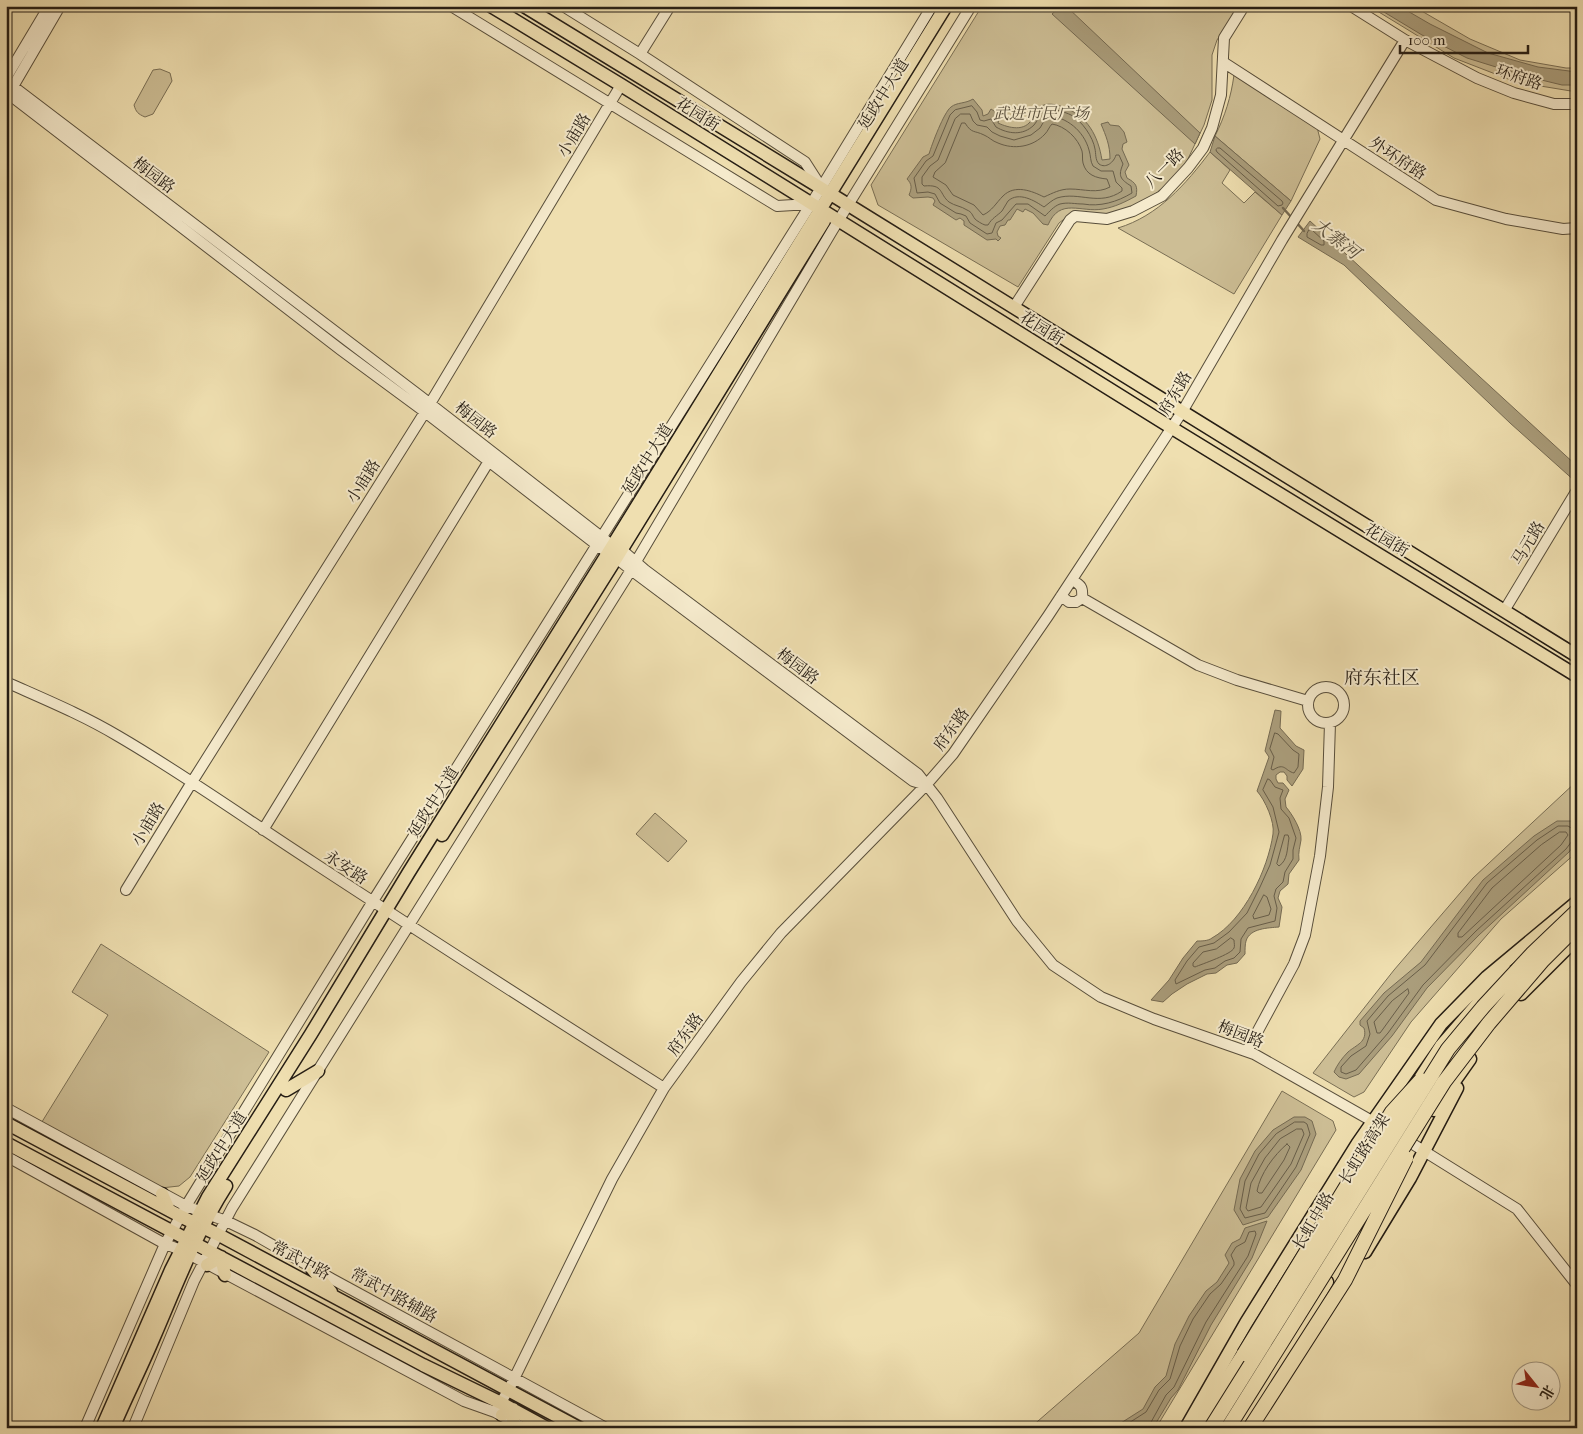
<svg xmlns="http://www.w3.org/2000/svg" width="1583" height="1434" font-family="'IM FELL French Canon','Noto Serif SC',serif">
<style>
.green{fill:#cdbe95;stroke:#796e54}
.water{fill:#aa9d7b;stroke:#756a52}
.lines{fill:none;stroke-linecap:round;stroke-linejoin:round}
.shore{stroke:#685d48;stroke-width:1}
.stream{stroke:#756a52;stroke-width:2.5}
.minor-casing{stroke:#584e3b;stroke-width:12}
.major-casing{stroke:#251d14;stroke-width:15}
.highway-casing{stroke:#251d14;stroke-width:16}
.minor{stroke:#f5eacc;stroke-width:10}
.major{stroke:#efdfb0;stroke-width:12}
.highway{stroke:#efdfb0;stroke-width:14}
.highway-bridge-casing{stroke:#251d14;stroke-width:16;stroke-linecap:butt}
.highway-bridge{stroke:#efdfb0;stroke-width:14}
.labels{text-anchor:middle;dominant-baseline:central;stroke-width:4;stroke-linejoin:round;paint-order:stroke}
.street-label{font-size:16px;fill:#251d14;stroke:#f5eacc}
.park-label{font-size:16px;font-style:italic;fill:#574d3b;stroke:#f5eacc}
.water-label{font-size:18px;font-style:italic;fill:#5a503d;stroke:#f5eacc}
.quarter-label{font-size:19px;fill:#251d14;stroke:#f5eacc}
</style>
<rect width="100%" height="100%" fill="#efdfb0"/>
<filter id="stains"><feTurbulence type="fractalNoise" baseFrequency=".004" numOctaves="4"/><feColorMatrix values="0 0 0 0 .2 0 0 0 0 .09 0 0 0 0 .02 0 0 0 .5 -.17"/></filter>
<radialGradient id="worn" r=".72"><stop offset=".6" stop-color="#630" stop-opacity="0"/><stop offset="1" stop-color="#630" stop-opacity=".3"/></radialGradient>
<!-- green -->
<path class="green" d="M982 6H1239L1217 40 1212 55V100L1204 125 1186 163 1166 185 1140 206 1122 214 1067 217 1059 223 1018 287 878 205 871 185Z
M1369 6H1413L1470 39 1520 60 1566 68H1577V92L1516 82 1454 58Z
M160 69 170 73 172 81 153 114 145 117C138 114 136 112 134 105L153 70Z
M1234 75 1317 127 1320 139 1291 201 1215 136C1225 116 1231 97 1234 75Z
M1210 152 1230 170 1222 183 1244 203 1255 192 1282 215 1234 294 1118 228C1158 216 1186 184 1210 152Z
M1577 781V852L1501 919 1411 1022 1364 1092 1354 1097 1313 1073 1394 970 1473 878Z
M655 813 687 841 668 862 636 834Z
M101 944 269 1052 190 1177 179 1186 161 1188 40 1125 108 1015 72 992Z
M1282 1091 1333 1121 1336 1130 1156 1428H1030L1139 1333Z"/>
<!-- water -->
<path class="water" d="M1061 6H1066L1200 133 1195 144 1052 14Z
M1374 6H1399L1430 24 1488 53 1538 67 1577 72V85H1562L1525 76 1467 58 1422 35Z
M973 99 982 110 983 116 988 114 991 109 1000 115 998 123C1009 128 1025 132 1032 119 1035 113 1037 106 1044 105 1050 103 1058 105 1063 107 1088 116 1098 136 1102 160L1110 159C1110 145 1106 136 1101 124L1108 122 1110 125 1119 126 1124 132 1127 142 1123 144 1122 149 1129 165 1125 172 1127 178C1136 183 1138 186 1136 196 1125 202 1115 207 1103 209 1081 213 1060 197 1048 225L1043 224 1033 213 1025 209 1023 212 1017 209 1010 220H1008L1005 225 1000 226 997 232 998 236 1001 238 998 241 996 239 987 240 964 225V221L960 218 956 220 933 205 935 201 933 198 928 197 913 198 909 195C912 188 912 184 907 179L923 157 929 154C932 144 944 112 951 107 957 102 965 104 973 99Z
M1215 136 1291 201 1282 215 1210 152Z
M1310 221 1577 466V483L1510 423 1344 265 1298 237Z
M1275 710 1281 711 1280 728 1296 746 1304 750 1303 769 1292 786 1287 780V776L1284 772H1280L1276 775V779L1278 783H1283L1289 790 1285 799 1286 807C1292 814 1302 830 1301 840 1300 847 1298 852 1299 860L1289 874 1288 884 1280 891 1278 898 1282 907 1279 927C1268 928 1250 928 1246 941 1245 944 1245 950 1245 954L1237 963 1227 965 1216 973 1207 974 1187 984 1172 994 1163 1002 1151 1000 1169 980 1183 958 1197 941C1202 941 1208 941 1212 938 1244 920 1268 869 1273 834 1275 822 1265 800 1257 791L1269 757 1265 751Z
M1557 821H1571L1576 826V843L1569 852 1479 935 1427 988 1392 1036 1359 1074 1346 1079 1339 1077 1334 1072C1337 1065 1342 1058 1348 1052 1356 1045 1368 1042 1364 1028L1360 1025V1021L1384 993 1421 962 1483 880 1534 836Z
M1294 1117H1305L1312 1121 1316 1134 1301 1170 1268 1217 1243 1225 1234 1210 1240 1179 1255 1151 1273 1130Z
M1267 1221 1252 1258 1211 1325 1178 1390 1171 1398 1153 1428H1113L1143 1409 1155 1387 1166 1376 1175 1344 1189 1316 1206 1291 1217 1282 1229 1263 1225 1255 1232 1243 1240 1239 1245 1228Z"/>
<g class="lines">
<!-- shore -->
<path class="shore" d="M972 106 977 112 980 120 984 121 991 119 996 127C1008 134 1023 136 1034 125 1038 121 1038 115 1042 112 1048 106 1065 112 1071 115 1082 121 1093 137 1095 149 1096 153 1095 160 1099 164 1106 169 1114 162 1116 155H1119L1123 164C1118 176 1120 179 1131 186L1132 193C1117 202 1100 207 1083 204 1075 204 1068 202 1060 204 1054 206 1049 212 1045 216L1028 204H1016L1002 220 996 223 992 233 987 234 970 223 966 216 961 214 956 213 940 203 935 194 928 192 917 193 914 178 926 161 933 156 950 115 955 110Z
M961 114H970L973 121 977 125 987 127 992 132 1000 136 1014 140 1031 135 1040 128 1047 116C1066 116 1084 131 1089 150 1091 156 1090 161 1093 166L1101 171H1113L1116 182 1122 188V191C1099 207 1079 191 1057 198 1052 200 1048 204 1044 207 1035 201 1019 191 1008 201 1006 204 1004 208 1002 211 997 216 992 218 988 225H985C982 224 977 221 975 219 972 215 972 212 967 210 961 206 955 206 949 202 939 194 944 184 924 186L922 184V177L930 166 938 160 955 119Z
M962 123H965C972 134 974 130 984 135 989 137 992 141 998 143 1014 150 1033 147 1045 134 1048 131 1049 127 1052 124 1065 126 1078 138 1082 151 1083 155 1082 159 1083 163 1086 175 1096 178 1107 179L1110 187C1097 194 1084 189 1070 189 1060 189 1053 193 1044 197 1032 191 1015 184 1003 196 996 203 992 211 983 215L974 205 953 195 946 185 933 177 935 172 945 163Z
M1218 148H1220L1282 201 1283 203 1282 205 1278 206 1217 152 1216 150Z
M1309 230H1312L1324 241V245H1321L1307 237V234Z
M1275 733 1278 734 1293 750 1299 754 1298 767 1294 773C1285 771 1285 762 1273 770L1271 769 1274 757 1270 749Z
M1268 779 1270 780 1275 787 1283 790 1280 798 1281 809 1289 818 1296 838 1293 850V859L1285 872 1283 882 1276 889 1274 896 1277 908 1275 921 1248 928 1241 939 1240 952 1234 958 1225 961 1215 968 1205 970 1176 984 1175 980 1187 961 1199 947 1214 943 1229 932 1247 913 1260 887 1270 865 1279 832 1273 807 1263 790Z
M1577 830 1573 829 1568 826H1558L1537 840 1487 883 1425 965 1388 996 1367 1021 1370 1034 1366 1046 1351 1056 1341 1067V1072L1346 1074 1356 1070 1388 1033 1423 985 1476 931 1566 849 1572 841 1577 840
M1560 832H1566L1568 835 1561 845 1462 937H1458V933L1492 888 1541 845Z
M1285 835H1288L1289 838C1287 849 1288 860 1279 866L1277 864Z
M1264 895 1267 897 1271 909 1269 915 1254 919 1253 916Z
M1231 938 1234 940C1234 943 1235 946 1234 948 1232 954 1202 964 1195 967L1193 966V963L1203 952 1216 949Z
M1408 989 1409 993 1383 1029 1380 1033H1377L1374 1022 1392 1001Z
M1295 1122H1304L1307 1124 1310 1134 1296 1167 1265 1213 1245 1218 1240 1209 1245 1181 1259 1154 1276 1134Z
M1297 1129H1302L1304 1134 1291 1164 1261 1207 1248 1211 1246 1208 1251 1183 1265 1158 1280 1139Z
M1287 1144 1290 1147 1284 1160 1262 1193H1259L1257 1191C1260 1174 1274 1155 1287 1144Z
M1121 1428 1146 1412 1159 1390 1170 1379 1180 1346 1193 1319 1210 1294 1221 1284 1234 1265V1262L1231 1255 1236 1247 1245 1242 1249 1232 1255 1231 1256 1234 1248 1256 1206 1322 1174 1387 1166 1395 1150 1424 1149 1428"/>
<!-- stream -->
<path class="stream" d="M1283 208 1292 218
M1296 222 1304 231"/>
<!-- minor casing -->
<g class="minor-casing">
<path id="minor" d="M451 6 777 206 810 204
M563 6 640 54 805 162 821 187
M1351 6 1405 40 1477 78 1514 93 1554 104H1577
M640 54 670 6
M1223 62 1436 200 1506 219 1563 229 1577 228
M6 78 49 6
M6 81 420 396 613 546 622 550 645 570 918 774 937 798 1017 921 1053 965 1101 997 1154 1019 1254 1054 1379 1125
M11 90 60 6
M6 92 341 350 425 412 597 545C609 554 620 560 631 570L913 781 926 785
M1014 307 1070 220 1075 216 1107 219 1133 211 1162 196 1188 168 1203 148 1212 128 1221 95 1224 38 1244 6
M1061 596 1069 602H1076L1082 598C1083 587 1081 585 1072 580
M1082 598 1198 665 1237 680 1308 701
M1504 611 1577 490
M6 682C44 699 83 715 118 736 185 775 249 821 314 863 430 939 547 1014 664 1088
M1308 705a18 18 0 1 1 36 0a18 18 0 1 1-36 0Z
M263 830 489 461
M126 890 192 782 425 412 621 85
M1247 1051 1294 964 1305 935 1320 856 1328 787 1330 723
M6 1108 186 1206 226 1221 255 1235 332 1279 606 1428
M1403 1138 1517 1209 1577 1285
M6 1156 165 1244 181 1250 464 1401 495 1412 524 1428
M495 1412 509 1389 612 1179 664 1088 741 982 781 933 926 785 953 754 1048 616 1182 412 1282 240 1405 40
M85 1428 165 1244 186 1206 373 901 821 188 932 6
M133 1428 194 1281 232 1208 631 570 832 231 971 6"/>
</g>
<!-- major casing -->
<g class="major-casing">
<path id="major" d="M491 6 621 85 1172 428 1577 676
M524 6 821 188 1577 656
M442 835 617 557 824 221
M1521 994 1577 938
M1414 1088 1441 1046 1506 971
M286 1090 318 1071
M1434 1110 1470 1059
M6 1123 180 1216 219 1235 579 1428
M6 1143 423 1365 501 1403 547 1428
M162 1194 169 1210
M1365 1252 1410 1178 1457 1088
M207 1265 221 1257 225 1275
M310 1266 331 1292
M502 1415 513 1409V1421
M102 1428 171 1270 208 1197 311 1034 409 872 608 553 946 6
M113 1428C126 1397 141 1368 154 1337 176 1286 196 1233 226 1186
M1186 1428 1246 1323 1358 1143 1441 1024 1487 977 1577 902
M1240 1428 1327 1282"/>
</g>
<!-- highway casing -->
<g class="highway-casing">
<path id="highway" d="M1196 1428 1244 1354"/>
</g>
<!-- minor -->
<use href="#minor" class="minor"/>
<!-- major -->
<use href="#major" class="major"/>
<!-- highway -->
<use href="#highway" class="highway"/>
<!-- highway-bridge casing -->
<g class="highway-bridge-casing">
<path id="highway-bridge" d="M1244 1354 1392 1112 1421 1080
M1211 1428 1448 1049 1483 1007 1533 953 1577 911
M1228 1428 1444 1082 1489 1023 1543 960 1577 926
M1250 1428 1345 1280 1406 1158"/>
</g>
<!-- highway-bridge -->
<use href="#highway-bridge" class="highway-bridge"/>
</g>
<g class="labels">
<!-- street labels -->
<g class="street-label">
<text transform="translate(1519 77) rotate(19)">环府路</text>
<text transform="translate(883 94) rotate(-58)">延政中大道</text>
<text transform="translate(698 114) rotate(32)">花园街</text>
<text transform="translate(574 135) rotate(-59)">小庙路</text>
<text transform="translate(1398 158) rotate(33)">外环府路</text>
<text transform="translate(1164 168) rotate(-45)">八一路</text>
<text transform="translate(154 175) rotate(37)">梅园路</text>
<text transform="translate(1042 328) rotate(32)">花园街</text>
<text transform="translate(1175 393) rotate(-59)">府东路</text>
<text transform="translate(476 420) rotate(38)">梅园路</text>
<text transform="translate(647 459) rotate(-58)">延政中大道</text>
<text transform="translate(363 481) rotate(-58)">小庙路</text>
<text transform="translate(1387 540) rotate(31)">花园街</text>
<text transform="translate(1528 543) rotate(-59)">马元路</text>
<text transform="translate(798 666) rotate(37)">梅园路</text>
<text transform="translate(951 729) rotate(-54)">府东路</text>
<text transform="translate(433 802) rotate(-58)">延政中大道</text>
<text transform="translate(148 824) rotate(-59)">小庙路</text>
<text transform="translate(346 867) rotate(33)">永安路</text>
<text transform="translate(685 1034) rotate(-54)">府东路</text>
<text transform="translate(1241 1034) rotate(21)">梅园路</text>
<text transform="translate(221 1147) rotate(-58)">延政中大道</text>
<text transform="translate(1364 1149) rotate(-58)">长虹路高架</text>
<text transform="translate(1313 1221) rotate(-59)">长虹中路</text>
<text transform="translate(301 1260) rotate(28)">常武中路</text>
<text transform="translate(394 1295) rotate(29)">常武中路辅路</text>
</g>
<!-- park labels -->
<g class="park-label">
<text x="1041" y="113">武进市民广场</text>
</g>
<!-- water labels -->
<g class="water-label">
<text transform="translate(1336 239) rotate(38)">大寨河</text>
</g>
<!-- quarter labels -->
<g class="quarter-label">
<text x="1382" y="678">府东社区</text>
</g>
</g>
<!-- margin -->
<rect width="1583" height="1434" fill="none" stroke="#efdfb0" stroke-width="25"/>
<rect x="8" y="8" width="1568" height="1419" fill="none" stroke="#251d14" stroke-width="2.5"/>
<rect x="12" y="12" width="1558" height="1409" fill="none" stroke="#251d14"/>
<!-- north arrow -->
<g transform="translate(1536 1386) rotate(120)"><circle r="24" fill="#f5eacc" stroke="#a29882"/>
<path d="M0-4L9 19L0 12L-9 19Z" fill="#8f2418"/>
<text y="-8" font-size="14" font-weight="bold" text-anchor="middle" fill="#251d14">北</text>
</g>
<!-- scale -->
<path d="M1400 45v8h128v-8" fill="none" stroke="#251d14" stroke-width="2.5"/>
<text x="1408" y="45" font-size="15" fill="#251d14" stroke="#f5eacc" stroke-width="4" paint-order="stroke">100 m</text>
<rect width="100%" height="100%" filter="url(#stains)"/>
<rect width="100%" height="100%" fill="url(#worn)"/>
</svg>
